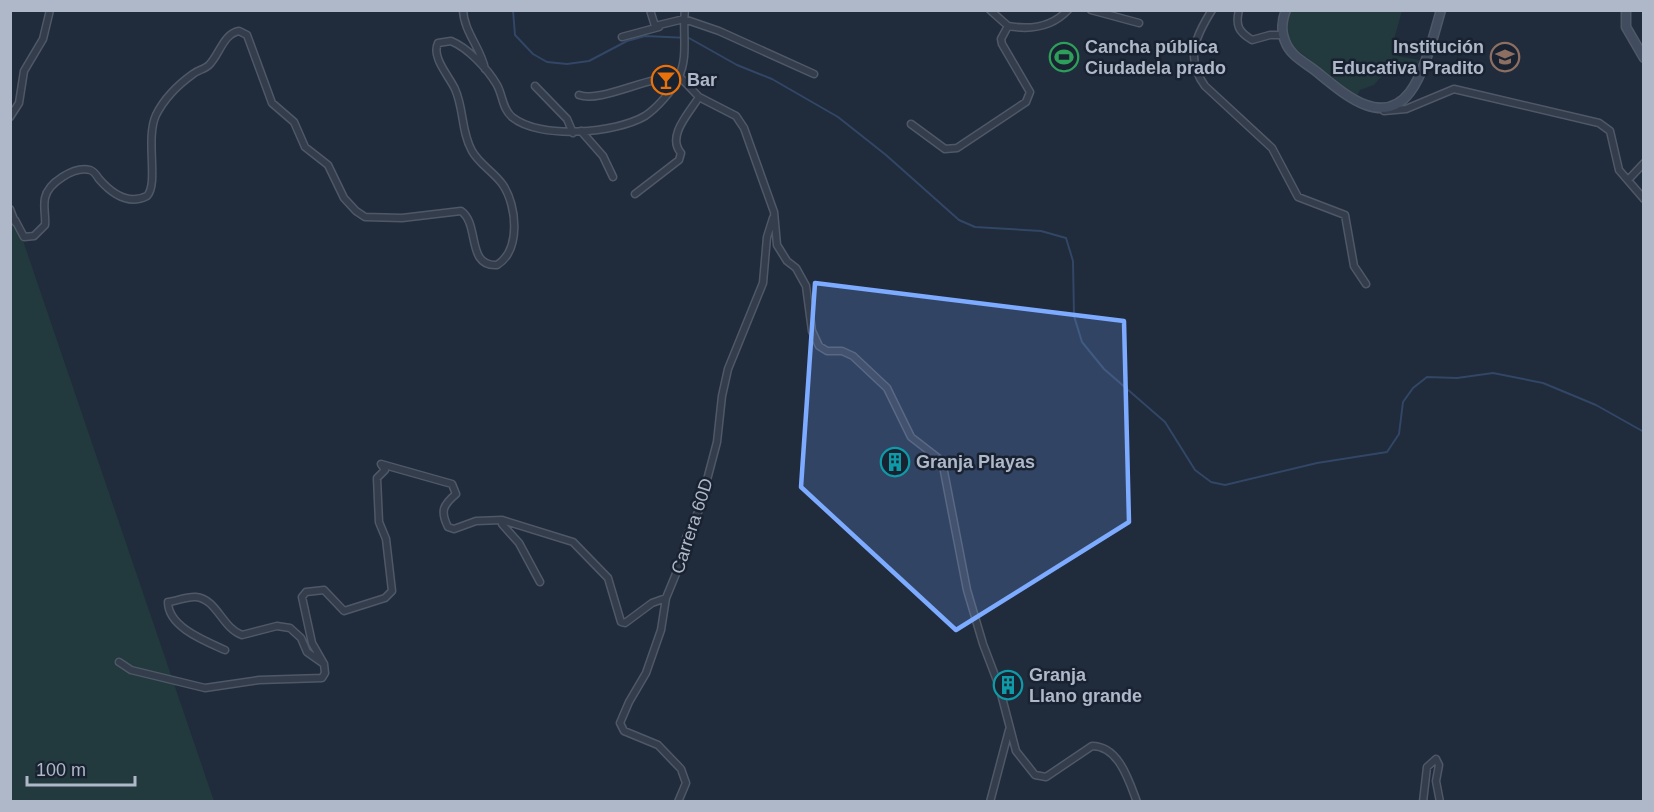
<svg xmlns="http://www.w3.org/2000/svg" width="1654" height="812" font-family="Helvetica,sans-serif">
<style>
.green{fill:#22393d}
.lines{fill:none;stroke-linecap:round;stroke-linejoin:round}
.stream{stroke:#324665;stroke-width:2}
.street-casing{stroke:#4f5867;stroke-width:9}
.secondary-casing{stroke:#4f5867;stroke-width:11}
.street{stroke:#343d4c;stroke-width:6}
.secondary{stroke:#424c5f;stroke-width:8}
.marked{fill:#7dabff;fill-opacity:0.2;stroke:#7dabff;stroke-width:4.5;stroke-linejoin:round}
.labels{text-anchor:middle;dominant-baseline:central;stroke-width:5;stroke-linejoin:round;paint-order:stroke}
.poi-label{font-size:18px;font-weight:bold;fill:#afb8c8;stroke:#192231;text-anchor:start}
.street-label{font-size:18px;fill:#afb8c8;stroke:#192231}
</style>
<rect width="100%" height="100%" fill="#202b3c"/>
<!-- green -->
<path class="green" d="M1291 11H1402L1392 47 1398 56 1420 60 1418 68 1393 63 1374 85 1360 90 1356 98 1290 44 1285 24Z
M1057 43 1080 59 1072 70 1049 54Z
M10 203 14 214 214 801H11Z"/>
<g class="lines">
<!-- stream -->
<path class="stream" d="M513 10 515 35 533 54 547 62 567 64 589 61 627 41 645 36 689 38 737 65 772 79 838 117 886 155 959 220 975 227 1041 231 1066 238 1073 261 1074 316 1082 342 1104 369 1165 422 1195 470 1211 482 1225 485 1317 463 1387 452 1399 434 1403 402 1413 388 1427 377 1457 378 1493 373 1543 383 1596 405 1644 432"/>
<!-- street casing -->
<g class="street-casing">
<path id="street" d="M463 10C464 32 481 48 485 69
M650 10 655 26 684 19 719 31 814 74
M990 10 1008 26
M1091 10 1139 23
M1212 10C1195 37 1185 59 1205 86L1272 148 1298 197 1345 215 1354 266 1366 284
M1239 10C1235 26 1239 32 1252 40L1270 35H1283
M1008 26C1030 30 1052 27 1068 10
M622 37 659 27
M680 77 699 97 736 116 744 128 774 212 777 245 787 261 796 268 806 286 812 331 819 346 827 351H842L853 356 887 388 911 437 942 461 967 590 983 644 999 686 1016 751 1035 775 1046 777 1092 746C1119 746 1129 781 1137 802
M535 86 567 119 573 133
M579 95C602 103 649 75 680 77
M1384 111 1406 109 1454 89 1599 123 1610 131 1619 170 1644 199
M10 117 19 103 24 71 43 39 50 10
M911 124 945 149 957 148 1026 102 1030 92 1002 44 1001 39 1008 26
M581 131 603 156 613 177
M1628 180 1644 163
M635 194 679 160 681 153C666 136 690 112 699 97
M10 209 15 222
M10 217 15 220 24 237 34 236 45 225C46 216 43 208 45 198 48 183 74 166 90 170 94 171 97 176 99 179 112 194 129 205 147 196 159 183 145 139 156 115 164 99 179 84 193 74 198 70 205 69 209 65 220 54 223 34 239 31L247 35 272 103 294 122 305 147 328 165 344 198 356 211 365 217 402 218 461 211C480 224 466 267 497 265 521 250 517 206 503 185 494 172 480 165 472 151 461 131 464 109 455 89 449 76 431 57 438 43L451 41C468 48 487 68 497 85 503 96 502 108 512 117 540 140 616 133 645 116 657 108 672 91 678 78 689 58 682 32 685 10
M502 520V524L519 543 540 582
M225 650C205 641 168 627 168 602 177 601 187 596 196 597 217 599 222 628 242 635L277 626 290 628 301 638 307 652 324 664
M119 662 131 670 205 688 259 680 322 678 325 673 324 664 312 643 302 597 306 592 324 590 344 611 385 598 392 591 386 539 379 522 377 478 385 470 381 464 452 484 456 494C443 505 440 511 448 527L454 529 476 521 502 520 573 542 608 578 621 622 625 623 652 603 666 598
M678 802 686 783 681 769 658 745 624 731 620 723 629 702 646 673 661 630 666 598 680 564 686 538 699 510 717 442 722 396 728 369 763 283 767 237 773 218
M990 802 1009 730
M1423 802 1427 767 1436 759 1439 765 1436 781 1440 802"/>
</g>
<!-- secondary casing -->
<g class="secondary-casing">
<path id="secondary" d="M1286 10C1282 20 1281 32 1285 41 1290 56 1306 63 1317 72 1343 93 1382 129 1410 92 1425 72 1434 34 1441 10
M1626 10V27L1644 58"/>
</g>
<!-- street -->
<use href="#street" class="street"/>
<!-- secondary -->
<use href="#secondary" class="secondary"/>
</g>
<!-- marked area -->
<path class="marked" d="M815 283 1124 321 1129 522 956 630 801 487Z"/>
<!-- icons -->
<defs>
<g id="stadium-ring" transform="scale(1.5)"><circle r="9.5" fill="#192231" stroke="#2e9e5b" stroke-width="1.5"/><path d="M0-5a6.5 5 0 1 0 0 10a6.5 5 0 1 0 0-10ZM-3.5-1.8h7v3.6h-7Z" fill="#2e9e5b"/></g>
<g id="school-ring" transform="scale(1.5)"><circle r="9.5" fill="#192231" stroke="#8d6e63" stroke-width="1.5"/><path d="M0-5L7-2L0 1L-7-2ZM-4 1L0 2.5L4 1V4Q0 6-4 4Z" fill="#8d6e63"/></g>
<g id="bar-ring" transform="scale(1.5)"><circle r="9.5" fill="#192231" stroke="#e8710a" stroke-width="1.5"/><path d="M-6-5H6L.8 .8V4.5H3.5V6h-7V4.5H-.8V.8Z" fill="#e8710a"/></g>
<g id="building-ring" transform="scale(1.5)"><circle r="9.5" fill="#192231" stroke="#0f9aa8" stroke-width="1.5"/><path d="M-4-6H4V6H1V3H-1V6H-4ZM-2.5-4.3h1.7v1.8h-1.7ZM.8-4.3h1.7v1.8H.8ZM-2.5-1h1.7V.8h-1.7ZM.8-1h1.7V.8H.8Z" fill="#0f9aa8"/></g>
</defs>
<g fill-rule="evenodd">
<use href="#stadium-ring" x="1064" y="57"/>
<use href="#school-ring" x="1505" y="57"/>
<use href="#bar-ring" x="666" y="80"/>
<use href="#building-ring" x="895" y="462"/>
<use href="#building-ring" x="1008" y="685"/>
</g>
<g class="labels">
<!-- poi labels -->
<g class="poi-label">
<text x="1085" y="47">Cancha pública<tspan x="1085" dy="21">Ciudadela prado</tspan></text>
<text x="1484" y="47" text-anchor="end">Institución<tspan x="1484" dy="21">Educativa Pradito</tspan></text>
<text x="687" y="80">Bar</text>
<text x="916" y="462">Granja Playas</text>
<text x="1029" y="675">Granja<tspan x="1029" dy="21">Llano grande</tspan></text>
</g>
<!-- street labels -->
<g class="street-label">
<text transform="translate(692 526) rotate(-72)">Carrera 60D</text>
</g>
</g>
<!-- border -->
<rect width="1654" height="812" fill="none" stroke="#afb8c8" stroke-width="24"/>
<!-- scale -->
<path d="M27 776v9h108v-9" fill="none" stroke="#afb8c8" stroke-width="3"/>
<text x="36" y="776" font-size="18" fill="#afb8c8" stroke="#192231" stroke-width="4.5" paint-order="stroke">100 m</text>
</svg>
